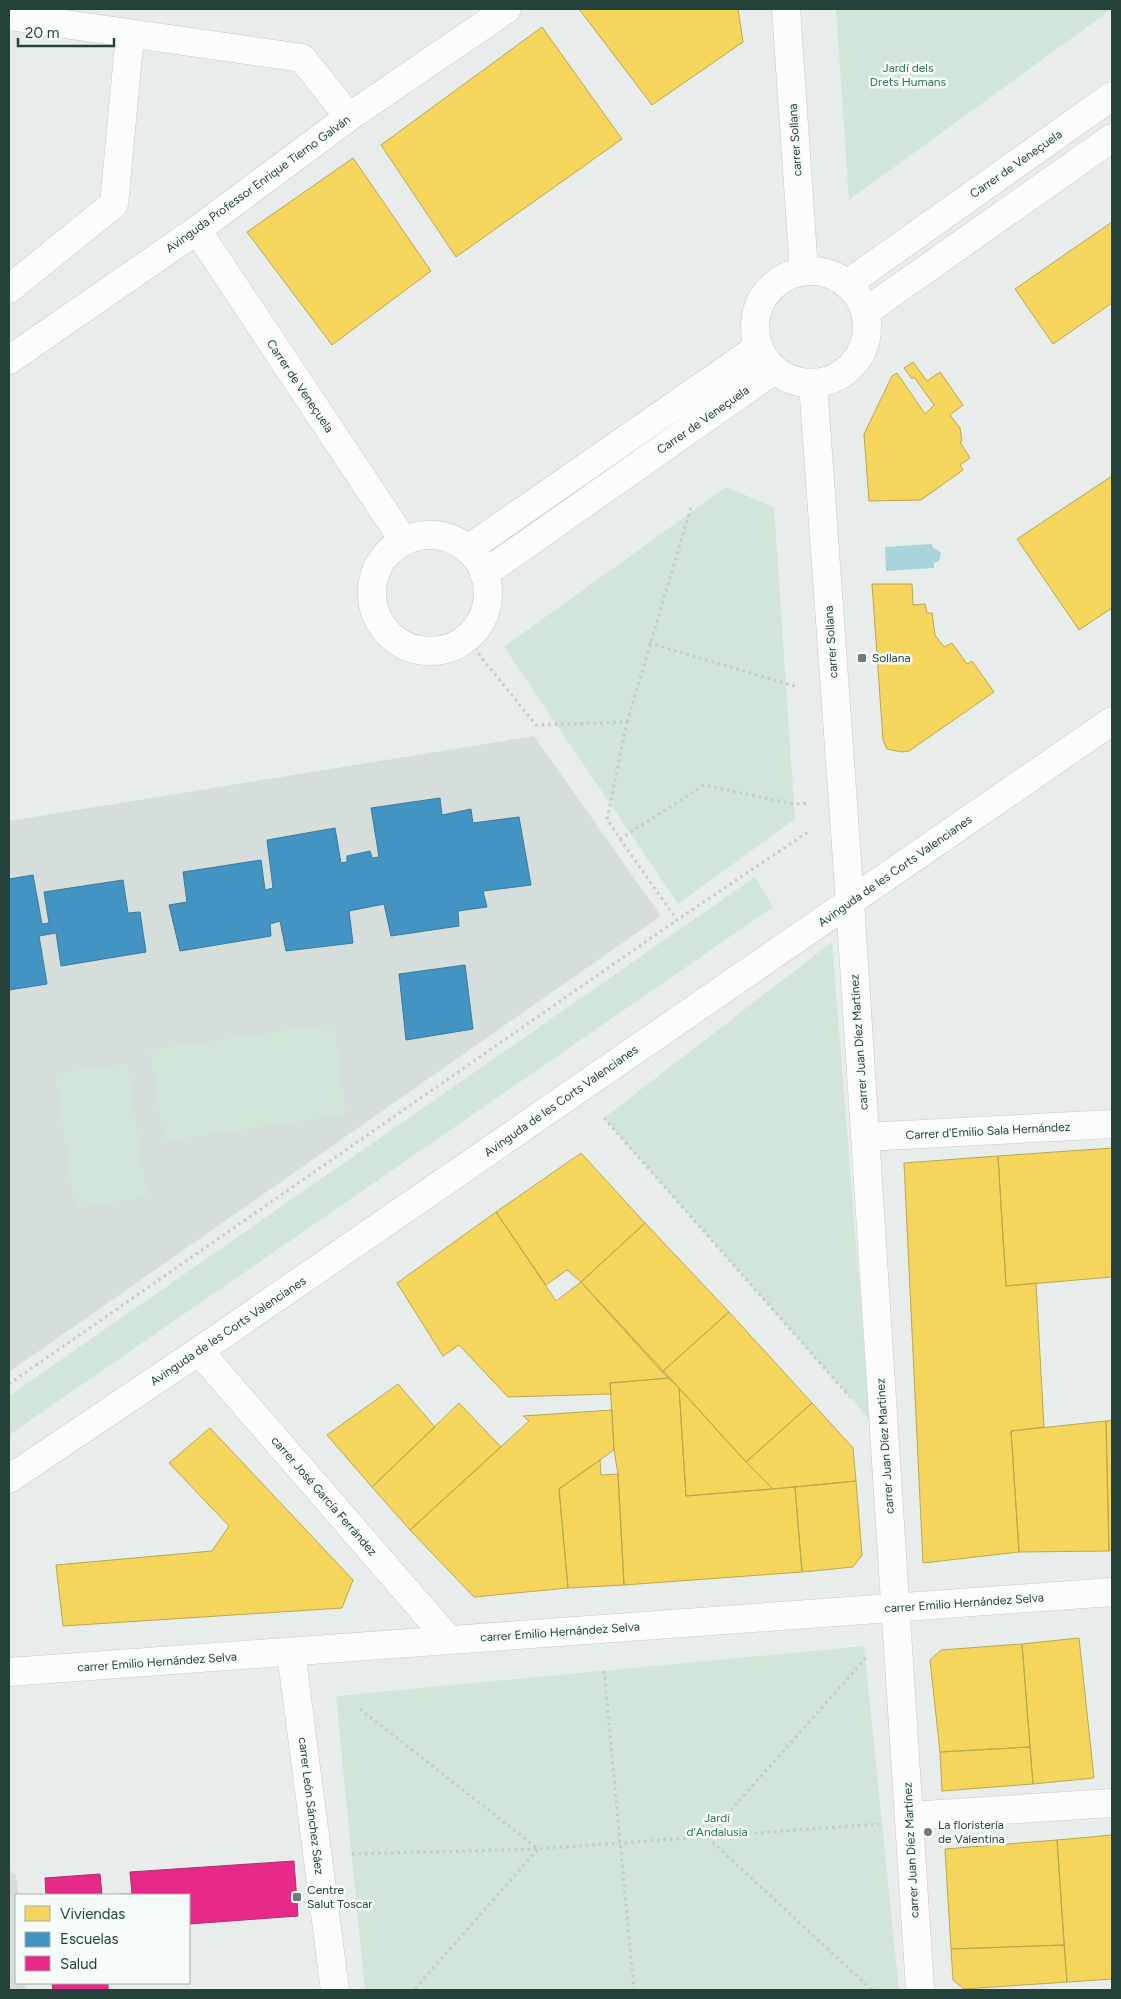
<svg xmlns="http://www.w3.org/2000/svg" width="1121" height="1999" font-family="Figtree,sans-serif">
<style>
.built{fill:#d6dedb}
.green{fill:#d1e6d8}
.water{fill:#a9d4db}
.homes{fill:#f6d55c;stroke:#b7a952}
.schools{fill:#4393c3;stroke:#3a7b9a}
.health{fill:#e7298a;stroke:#ac3072}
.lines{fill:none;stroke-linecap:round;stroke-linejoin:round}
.street-casing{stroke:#c5cac8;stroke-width:29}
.path{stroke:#c3ccca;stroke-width:3;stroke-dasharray:2.5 4;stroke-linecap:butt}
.street{stroke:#fcfcfc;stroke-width:28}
.poi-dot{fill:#697e78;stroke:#f7fbf9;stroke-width:2}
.labels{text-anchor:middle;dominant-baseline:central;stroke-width:5;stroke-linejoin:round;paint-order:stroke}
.park-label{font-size:12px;fill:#2d7a4b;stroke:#f7fbf9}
.street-label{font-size:12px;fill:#24423a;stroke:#f7fbf9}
.poi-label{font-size:12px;fill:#24423a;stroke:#f7fbf9;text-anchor:start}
</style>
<rect width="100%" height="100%" fill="#e8edeb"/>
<!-- built -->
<path class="built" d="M534 736 661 916 9 1372V821Z
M9 1870 16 1874 18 1895H16V1983H25L26 1990H9Z"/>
<!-- green -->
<path class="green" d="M836 9H1112L849 200Z
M726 487 774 507 795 819 678 904 504 647Z
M755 877 773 907 9 1435V1396Z
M832 942 870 1420 604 1118Z
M334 1024 346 1114 164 1141 150 1050Z
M127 1064 147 1197 75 1208 55 1074Z
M864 1646 899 1990H365L336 1696Z"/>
<!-- water -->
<path class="water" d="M932 544 933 548 936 549 941 553 939 561 934 563V568L886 571 885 547Z"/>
<!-- homes -->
<path class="homes" d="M579 9H738L743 42 652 105Z
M542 27 622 139 456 257 381 145Z
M353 158 431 271 332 345 247 232Z
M1112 222V303L1053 344 1015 289Z
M913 362 927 381 940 372 963 405 950 415 960 428 962 441 960 442 970 458 960 465 963 470 921 500 869 501 864 434 892 376 897 373 925 414 934 405 914 377 912 379 904 368Z
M1112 476V608L1079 630 1017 539Z
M872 584H912L913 605 925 604 927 613H932L935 635 944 647 952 643 967 664 972 661 994 692 909 751 902 752 887 749 883 740Z
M1112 1148V1277L1006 1286 998 1156Z
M581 1153 645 1223 581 1282 567 1270 546 1285 496 1212Z
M998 1156 1006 1286 1036 1283 1044 1427 1011 1431 1019 1552 923 1563 904 1163Z
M496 1212 556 1301 581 1282 670 1378 610 1383 611 1394 508 1397 459 1345 443 1356 397 1283Z
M645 1223 729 1312 662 1372 581 1282Z
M729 1312 812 1403 746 1462 679 1388 662 1372Z
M670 1378 679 1388 686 1496 795 1487 802 1572 624 1585 618 1474 614 1450 610 1383Z
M398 1384 435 1427 372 1487 327 1435Z
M679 1388 746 1462 773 1489 686 1496Z
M459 1403 501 1447 410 1530 372 1487Z
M812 1403 853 1448 856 1481 773 1489 746 1462Z
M612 1410 614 1450 559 1489 568 1588 474 1597 410 1530 529 1421 523 1416Z
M1112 1420V1550L1109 1551 1106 1421Z
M1106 1421 1109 1551 1019 1552 1011 1431Z
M210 1428 353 1580 342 1608 63 1626 56 1565 212 1551 229 1526 169 1463Z
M600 1460 601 1475 618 1474 624 1585 568 1588 559 1489Z
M856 1481 862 1555 853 1567 802 1572 795 1487Z
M1079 1638 1094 1778 1033 1784 1022 1644Z
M1022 1644 1030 1747 940 1752 930 1660 941 1650Z
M1030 1747 1033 1784 942 1791 940 1752Z
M1112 1835V1979L1067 1982 1057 1840Z
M1057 1840 1064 1945 951 1949 945 1849Z
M1064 1945 1067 1982 964 1989 953 1980 951 1949Z"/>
<!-- schools -->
<path class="schools" d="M440 798 442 815 471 809 473 823 519 817 531 885 483 891 487 907 458 911 459 926 391 936 384 904 349 911 353 943 286 951 280 921 270 924 271 936 180 951 169 905 187 902 183 872 261 860 265 890 273 888 267 840 335 828 341 863 347 862V856L370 851 372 858 379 857 371 808Z
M33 875 42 924 49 923 44 892 123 880 128 913 140 912 146 952 61 966 56 933 39 936 47 984 9 990V879Z
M465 965 473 1029 406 1040 399 974Z"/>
<!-- health -->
<path class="health" d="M294 1861 298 1916 189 1924V1895H46L45 1878 100 1874 102 1895 132 1894 130 1872Z
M52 1983H108V1990H53Z"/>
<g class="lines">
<!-- street casing -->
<g class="street-casing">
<path id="street" d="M786 9 804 271
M9 16 302 58 349 117
M197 230 404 541
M755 327a56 56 0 1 1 112 0a56 56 0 1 1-112 0Z
M847 284 1112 96
M9 289 114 204 130 34
M865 312 1112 138
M9 360 197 230 349 117 507 9
M813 383 850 902 920 1990
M372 593a58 58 0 1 1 116 0a58 58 0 1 1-116 0Z
M468 549 759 347
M484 574 774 370
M865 1137 1112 1124
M199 1351 449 1640
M9 1479 199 1351 1112 721
M291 1652 335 1990
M9 1672 1112 1592
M909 1816 1112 1803"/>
</g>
<!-- path -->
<path class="path" d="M468 637 481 657 536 725 627 722 607 819 620 839 704 785 794 804 808 803
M649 643 798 687
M627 722 692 504
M620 839 677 920 808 832
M604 1118 850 1397
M9 1384 677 920
M866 1658 707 1837 872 1990
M604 1671 634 1990
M360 1709 538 1849 414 1990
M352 1854 538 1849 879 1824"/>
<!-- street -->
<use href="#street" class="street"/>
</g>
<!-- markers -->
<g class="poi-dot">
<rect x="857" y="653" width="10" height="10" rx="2.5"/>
<circle cx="928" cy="1832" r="5"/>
<rect x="292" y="1892" width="10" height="10" rx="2.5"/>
</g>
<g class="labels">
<!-- park labels -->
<g class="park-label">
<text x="908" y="68">Jardí dels<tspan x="908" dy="14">Drets Humans</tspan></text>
<text x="717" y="1818">Jardí<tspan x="717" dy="14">d'Andalusia</tspan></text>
</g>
<!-- street labels -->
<g class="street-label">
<text transform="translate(795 140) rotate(-94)">carrer Sollana</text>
<text transform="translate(1016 164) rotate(-35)">Carrer de Veneçuela</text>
<text transform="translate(258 184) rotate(-36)">Avinguda Professor Enrique Tierno Galván</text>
<text transform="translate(300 386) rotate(56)">Carrer de Veneçuela</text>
<text transform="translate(703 420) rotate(-35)">Carrer de Veneçuela</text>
<text transform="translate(831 642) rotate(-94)">carrer Sollana</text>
<text transform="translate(895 871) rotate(-35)">Avinguda de les Corts Valencianes</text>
<text transform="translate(859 1042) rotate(-94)">carrer Juan Díez Martínez</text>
<text transform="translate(561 1101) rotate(-35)">Avinguda de les Corts Valencianes</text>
<text transform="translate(988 1131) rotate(-3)">Carrer d'Emilio Sala Hernández</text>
<text transform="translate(228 1331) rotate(-34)">Avinguda de les Corts Valencianes</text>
<text transform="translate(885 1446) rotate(-94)">carrer Juan Díez Martínez</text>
<text transform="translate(324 1496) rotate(49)">carrer José García Ferrández</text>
<text transform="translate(964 1603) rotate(-4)">carrer Emilio Hernández Selva</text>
<text transform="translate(560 1632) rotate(-4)">carrer Emilio Hernández Selva</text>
<text transform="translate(157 1662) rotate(-4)">carrer Emilio Hernández Selva</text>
<text transform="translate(311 1806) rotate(83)">carrer León Sánchez Sáez</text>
<text transform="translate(911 1850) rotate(-93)">carrer Juan Díez Martínez</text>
</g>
<!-- poi labels -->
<g class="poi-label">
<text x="872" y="658">Sollana</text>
<text x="938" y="1825">La floristería<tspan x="938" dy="14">de Valentina</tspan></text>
<text x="307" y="1890">Centre<tspan x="307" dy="14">Salut Toscar</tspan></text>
</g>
</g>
<!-- border -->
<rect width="1121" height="1999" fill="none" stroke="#24423a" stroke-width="20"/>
<!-- legend -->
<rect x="15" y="1894" width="175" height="90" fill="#f7fbf9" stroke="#a3b1ad"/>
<rect x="25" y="1906" width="25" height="15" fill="#f6d55c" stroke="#a3b1ad"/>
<text x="60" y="1919" font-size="15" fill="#24423a">Viviendas</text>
<rect x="25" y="1932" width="25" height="15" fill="#4393c3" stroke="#a3b1ad"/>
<text x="60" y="1944" font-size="15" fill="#24423a">Escuelas</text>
<rect x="25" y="1956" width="25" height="15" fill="#e7298a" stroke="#a3b1ad"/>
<text x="60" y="1969" font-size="15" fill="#24423a">Salud</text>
<!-- scale -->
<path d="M18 38v8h96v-8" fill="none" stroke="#24423a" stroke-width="2.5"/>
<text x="25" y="38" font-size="15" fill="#24423a" stroke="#f7fbf9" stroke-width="4" paint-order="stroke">20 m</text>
</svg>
